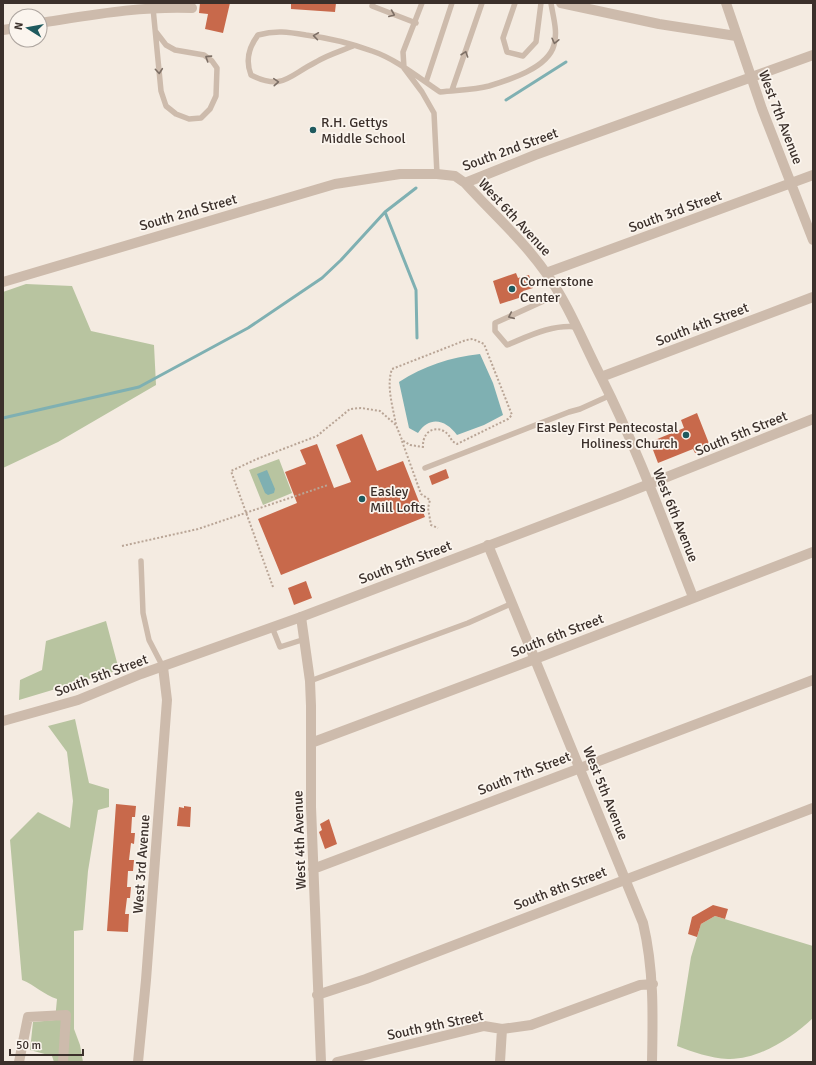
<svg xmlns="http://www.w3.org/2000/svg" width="816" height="1065" font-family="Signika,sans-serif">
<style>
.green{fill:#b8c4a0}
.water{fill:#7fb0b2}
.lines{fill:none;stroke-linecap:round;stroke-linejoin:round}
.stream{stroke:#7fb0b2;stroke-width:3}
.building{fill:#c8694b}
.path{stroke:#b9a596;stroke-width:2;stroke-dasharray:2 2;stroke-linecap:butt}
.service{stroke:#cdbbac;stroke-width:5.5}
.minor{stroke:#cdbbac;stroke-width:10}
.tertiary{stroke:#cdbbac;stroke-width:10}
.oneway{stroke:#7d6f65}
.poi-dot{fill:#1f5a5e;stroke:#fbf5ee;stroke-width:1.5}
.labels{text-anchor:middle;stroke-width:3.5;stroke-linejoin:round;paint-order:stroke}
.street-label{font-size:14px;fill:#3b302b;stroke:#fbf5ee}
.poi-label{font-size:14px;fill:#3b302b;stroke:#fbf5ee;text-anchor:start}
</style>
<rect width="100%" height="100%" fill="#f4ebe1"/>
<path class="green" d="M 26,284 L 72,286 L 91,331 L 154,345 L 156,385 L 58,442 L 3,468 L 3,292 Z
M 279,459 L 292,493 L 263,505 L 249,470 Z
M 106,621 L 119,670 L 19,700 L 20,680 L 42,670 L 46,641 Z
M 75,719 L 89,783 L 109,789 L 109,807 L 98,810 L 88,871 L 83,930 L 74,931 L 74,1029 L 80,1045 L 83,1062 L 54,1062 L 52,1056 L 30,1050 L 33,1022 L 55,1020 L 57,999 C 44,995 35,985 22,980 L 10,840 L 38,812 L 70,828 L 73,801 L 67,752 L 48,726 Z
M 715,916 L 813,946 L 813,1018 C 792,1038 758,1060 728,1059 C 710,1058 693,1052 677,1046 L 691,957 L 701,924 Z"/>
<path class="water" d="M 480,354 L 493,383 L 503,415 L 484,425 L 457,435 C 446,420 430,415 418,433 L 409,428 L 399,382 C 424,366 450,357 480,354 Z
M 267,470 L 275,489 L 274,493 L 268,495 L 265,493 L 257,474 Z"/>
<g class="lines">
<path class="stream" d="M 506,100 L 566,62
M 385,212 L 416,290 L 417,338
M 3,418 L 139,387 L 248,328 L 322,278 L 341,260 L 385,212 L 416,188"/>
</g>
<path class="building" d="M 200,3 L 230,3 L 223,33 L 205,29 L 208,14 L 199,13 Z
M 291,3 L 336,3 L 335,12 L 291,9 Z
M 516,273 L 518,278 L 529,275 L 533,288 L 523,291 L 525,296 L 500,304 L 493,281 Z
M 697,413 L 710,446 L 695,453 L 693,449 L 658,463 L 650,442 L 684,428 L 681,420 Z
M 362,434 L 377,471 L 403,461 L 425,517 L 281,575 L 258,519 L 297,503 L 285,472 L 306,464 L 300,450 L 317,444 L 334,488 L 351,482 L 336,445 Z
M 446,469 L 449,478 L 432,485 L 429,476 Z
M 306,581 L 312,598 L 294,605 L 288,588 Z
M 116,804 L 136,806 L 135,817 L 132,817 L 131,833 L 135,833 L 134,844 L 131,843 L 129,860 L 134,860 L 133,871 L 128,871 L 127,887 L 131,887 L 130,898 L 127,898 L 125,914 L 129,914 L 128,932 L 107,931 Z
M 184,806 L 191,807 L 190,827 L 177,826 L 179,807 L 184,808 Z
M 329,819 L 337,844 L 325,849 L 319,832 L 322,830 L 320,824 Z
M 713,905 L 728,909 L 725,919 L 715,916 L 701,924 L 697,937 L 688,934 L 692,917 Z"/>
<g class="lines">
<path class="path" d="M 402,441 L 421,494 L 430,500 L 428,508 L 431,525 L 438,528
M 122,546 L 198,529 L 328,485
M 273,587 L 231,471 L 257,459 L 317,436 L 350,409 L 361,408 L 380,411 L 396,425 L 402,440 L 410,445 L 423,447 C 422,426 445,423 452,441 L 457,444 L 508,419 L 512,415 L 484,344 L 473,339 L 466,340 L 392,369 C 386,386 393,407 396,425"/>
<path class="service" d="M 373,3 L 372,6 L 416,23
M 422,3 L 403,52 L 404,68 L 422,92 L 434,113 L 437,174
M 515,3 L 503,38 L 507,52 L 523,56 L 536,42 L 541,3
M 153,8 L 161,91 L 166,106 L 176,114 L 189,119 L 201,118 L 210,109 L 216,96 L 217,68 L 212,61 L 204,55 L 175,50 L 166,45 L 156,32
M 353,46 C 341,51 327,55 316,62 C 288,76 283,91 251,75 C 245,60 249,47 258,35 C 276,30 288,32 306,35 C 329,38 350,43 372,51 C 396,59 419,78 440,92 C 456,90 474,90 489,86 C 509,80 548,68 554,45 C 558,31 553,17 551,3
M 426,82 L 452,3
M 452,90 L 482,3
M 559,294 L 495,323 L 495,331 L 507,345 C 529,336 552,324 577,327
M 425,468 L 569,412 L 580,409 L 611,395
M 141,561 L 143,613 L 149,640 L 163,667
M 272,627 L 280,647 L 305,639
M 310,681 L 468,623 L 513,603"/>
<path class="minor" d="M 561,3 L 659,24 L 736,36
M 726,3 L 762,109 L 813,240
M 40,23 C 92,15 139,6 192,8
M 3,30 L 16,28
M 465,183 C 492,213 523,240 546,273 C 569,305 583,342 601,377 C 637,448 664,523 693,597
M 546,273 L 813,175
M 3,282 L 335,184 L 400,174 L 437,174 L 455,176 L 465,183 L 535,155 L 813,55
M 601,377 L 813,297
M 488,545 L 643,923 C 654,969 653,1015 652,1062
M 301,617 L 310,681 L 311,706 L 311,807 L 321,1062
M 311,743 L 535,659 L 813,552
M 313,869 L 813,680
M 317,995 L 366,979 L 813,808
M 19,1062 L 28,1017 L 66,1015 L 63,1062
M 138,1062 L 146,980 L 167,700 L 163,667
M 337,1062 L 484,1026 L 502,1029 L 531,1025 L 640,985 L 653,984
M 500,1062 L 502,1029"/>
<path class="tertiary" d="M 3,721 L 78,700 L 141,674 L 301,617 L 619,496 L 813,419"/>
</g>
<defs><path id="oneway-chevron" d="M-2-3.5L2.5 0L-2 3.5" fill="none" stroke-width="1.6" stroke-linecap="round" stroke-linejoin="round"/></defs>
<g class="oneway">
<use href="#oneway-chevron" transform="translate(392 14) rotate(22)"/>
<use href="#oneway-chevron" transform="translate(316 36) rotate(-172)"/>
<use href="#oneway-chevron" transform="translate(555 41) rotate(103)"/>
<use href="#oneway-chevron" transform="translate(465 54) rotate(-71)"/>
<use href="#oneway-chevron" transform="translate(208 58) rotate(-147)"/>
<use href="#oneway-chevron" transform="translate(159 71) rotate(85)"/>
<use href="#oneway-chevron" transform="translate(276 82) rotate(-4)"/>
<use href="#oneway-chevron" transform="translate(511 316) rotate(156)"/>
</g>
<g class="poi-dot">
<circle cx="313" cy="130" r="4"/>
<circle cx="512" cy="289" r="4"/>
<circle cx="686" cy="435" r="4"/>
<circle cx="362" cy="499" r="4"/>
</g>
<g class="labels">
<g class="street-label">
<text transform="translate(781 117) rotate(69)" y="5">West 7th Avenue</text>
<text transform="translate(510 149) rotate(-20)" y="5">South 2nd Street</text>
<text transform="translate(675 211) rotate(-20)" y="5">South 3rd Street</text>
<text transform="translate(188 212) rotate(-16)" y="5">South 2nd Street</text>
<text transform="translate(515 217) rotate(47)" y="5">West 6th Avenue</text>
<text transform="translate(702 324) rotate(-21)" y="5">South 4th Street</text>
<text transform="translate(741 433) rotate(-22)" y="5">South 5th Street</text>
<text transform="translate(676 515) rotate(68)" y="5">West 6th Avenue</text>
<text transform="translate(405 562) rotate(-21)" y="5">South 5th Street</text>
<text transform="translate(557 635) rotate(-21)" y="5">South 6th Street</text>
<text transform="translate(101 675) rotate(-20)" y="5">South 5th Street</text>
<text transform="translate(524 773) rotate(-21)" y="5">South 7th Street</text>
<text transform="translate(606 793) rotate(68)" y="5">West 5th Avenue</text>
<text transform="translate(299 840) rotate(-92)" y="5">West 4th Avenue</text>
<text transform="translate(141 864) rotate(-86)" y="5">West 3rd Avenue</text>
<text transform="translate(560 888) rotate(-21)" y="5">South 8th Street</text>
<text transform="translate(435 1025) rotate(-12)" y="5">South 9th Street</text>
</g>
<g class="poi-label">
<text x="321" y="127">R.H. Gettys<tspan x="321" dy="16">Middle School</tspan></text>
<text x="520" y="286">Cornerstone<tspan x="520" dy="16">Center</tspan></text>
<text x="678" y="432" text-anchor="end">Easley First Pentecostal<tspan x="678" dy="16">Holiness Church</tspan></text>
<text x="370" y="496">Easley<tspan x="370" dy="16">Mill Lofts</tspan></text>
</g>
</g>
<rect width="816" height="1065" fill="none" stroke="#3b302b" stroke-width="8"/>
<g transform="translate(28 28) rotate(281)"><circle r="19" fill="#fbf5ee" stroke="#aea6a0"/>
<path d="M0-3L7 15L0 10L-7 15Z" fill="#1f5a5e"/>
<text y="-6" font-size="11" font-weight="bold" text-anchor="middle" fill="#3b302b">N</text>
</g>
<path d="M10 1049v6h73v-6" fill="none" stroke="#3b302b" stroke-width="2"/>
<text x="16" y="1049" font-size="12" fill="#3b302b" stroke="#fbf5ee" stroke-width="3" paint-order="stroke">50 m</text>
</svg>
